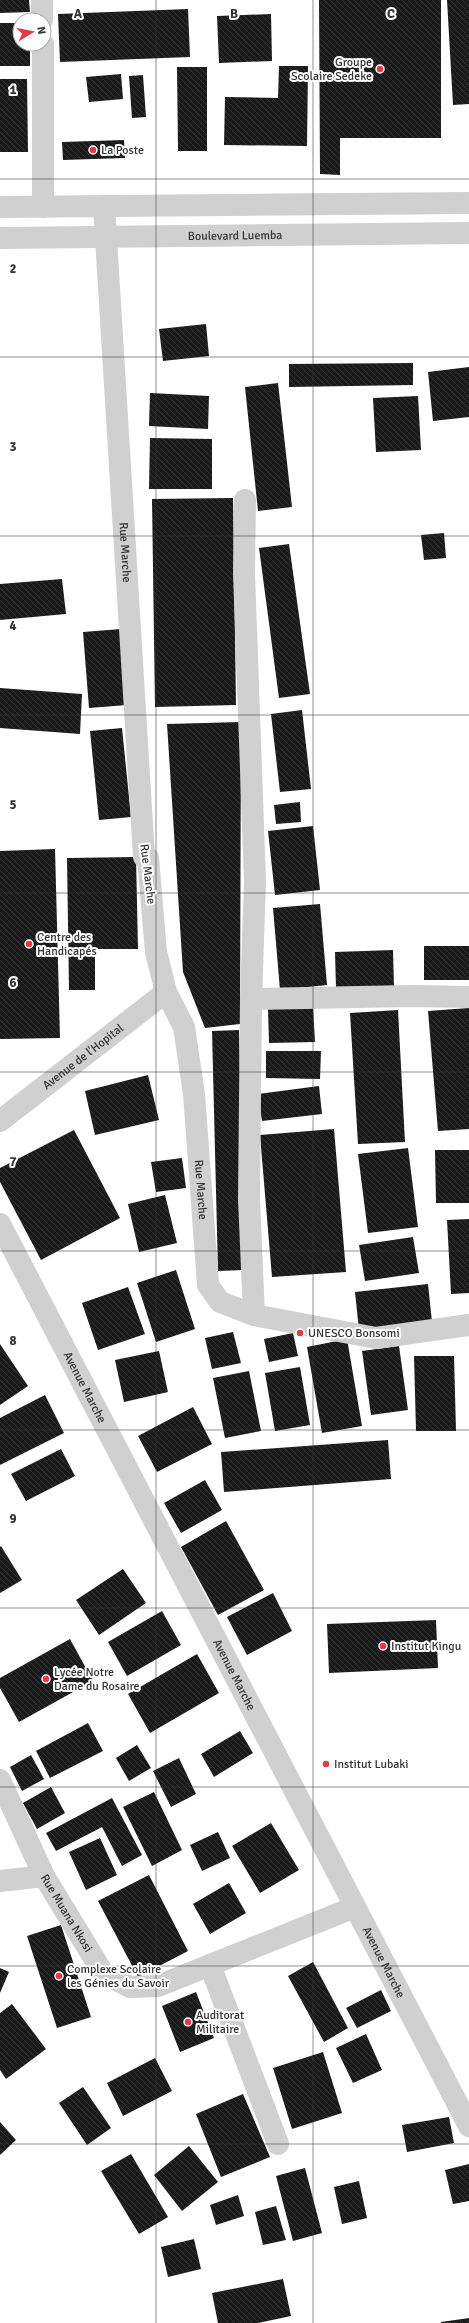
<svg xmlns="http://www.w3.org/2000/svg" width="469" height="2323" font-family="Signika,sans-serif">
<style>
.building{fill:url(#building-back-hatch)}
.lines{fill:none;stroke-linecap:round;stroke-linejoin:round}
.minor{stroke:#d0d0d0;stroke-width:22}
.grid{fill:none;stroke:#333;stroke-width:1;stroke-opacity:0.55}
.poi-dot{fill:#e63946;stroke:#fff;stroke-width:1.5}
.labels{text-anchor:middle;stroke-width:4;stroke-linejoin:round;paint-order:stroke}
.poi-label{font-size:12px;fill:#333;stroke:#fff;text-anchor:start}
.street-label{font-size:12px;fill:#333;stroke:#fff}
.grid-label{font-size:13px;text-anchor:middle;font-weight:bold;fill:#333;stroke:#fff;stroke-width:4;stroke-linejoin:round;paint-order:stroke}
</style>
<defs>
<pattern id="building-back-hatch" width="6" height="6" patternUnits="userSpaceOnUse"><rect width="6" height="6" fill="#1a1a1a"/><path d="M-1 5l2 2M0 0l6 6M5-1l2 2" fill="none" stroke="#333"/></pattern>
</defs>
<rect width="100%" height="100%" fill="#fff"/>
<path class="building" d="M 0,0 L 29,0 L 30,12 L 0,13 Z
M 319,0 L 441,0 L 441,138 L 340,138 L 340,175 L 320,174 Z
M 447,0 L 469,0 L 469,104 L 453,105 Z
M 188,9 L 190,57 L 60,62 L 58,14 Z
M 271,14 L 272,61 L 219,63 L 217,16 Z
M 0,23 L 20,23 L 20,44 L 30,44 L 30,66 L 0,66 Z
M 279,66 L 308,66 L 307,146 L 224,145 L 225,97 L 278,98 Z
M 177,67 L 207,67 L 207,151 L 178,151 Z
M 121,74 L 123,99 L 89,102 L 86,77 Z
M 143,75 L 146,117 L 132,118 L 129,76 Z
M 0,79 L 27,79 L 28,152 L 0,152 Z
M 124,140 L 125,158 L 63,160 L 62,142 Z
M 206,324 L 209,356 L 163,361 L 159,329 Z
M 413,363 L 413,385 L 289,387 L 289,364 Z
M 469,367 L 469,417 L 433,421 L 428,372 Z
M 278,383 L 292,507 L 258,511 L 245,387 Z
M 150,393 L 209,396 L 208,429 L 149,426 Z
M 418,396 L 421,450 L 376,452 L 373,398 Z
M 150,438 L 212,439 L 212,489 L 149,489 Z
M 233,498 L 236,705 L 155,707 L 152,499 Z
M 444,533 L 446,558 L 424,560 L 421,535 Z
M 289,544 L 310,694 L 279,698 L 259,548 Z
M 62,579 L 66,614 L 0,620 L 0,584 Z
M 121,629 L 127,705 L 89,708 L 83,632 Z
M 0,688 L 82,694 L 80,734 L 0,728 Z
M 302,710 L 311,789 L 280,792 L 271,714 Z
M 241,722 L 240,1024 L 205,1028 L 183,972 L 167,724 Z
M 122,728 L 131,817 L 99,820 L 90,731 Z
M 300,802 L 301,822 L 276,824 L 274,805 Z
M 313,826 L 320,890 L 275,895 L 268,831 Z
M 55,849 L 60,1038 L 0,1039 L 0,851 Z
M 136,857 L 138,949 L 95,949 L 95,990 L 69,990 L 67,858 Z
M 320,904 L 327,985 L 280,990 L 273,908 Z
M 424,946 L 469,946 L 469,980 L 424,980 Z
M 393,950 L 394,987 L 336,988 L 335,952 Z
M 313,1007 L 315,1042 L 269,1043 L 268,1009 Z
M 469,1008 L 469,1129 L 438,1131 L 428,1011 Z
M 398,1010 L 405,1142 L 358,1144 L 350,1013 Z
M 239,1030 L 244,1270 L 218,1271 L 212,1031 Z
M 266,1051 L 321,1051 L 320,1079 L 266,1078 Z
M 148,1075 L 159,1120 L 95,1135 L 85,1091 Z
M 319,1086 L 322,1114 L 262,1121 L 258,1094 Z
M 334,1129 L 346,1272 L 272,1277 L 260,1135 Z
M 74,1130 L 120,1218 L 41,1260 L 0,1182 L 0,1168 Z
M 408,1148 L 418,1227 L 368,1233 L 358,1154 Z
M 435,1150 L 469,1150 L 469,1203 L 436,1203 Z
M 182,1158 L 186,1188 L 156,1192 L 151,1162 Z
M 165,1195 L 177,1243 L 139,1252 L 128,1204 Z
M 469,1219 L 469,1293 L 451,1294 L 447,1220 Z
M 413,1237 L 419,1273 L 365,1281 L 359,1245 Z
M 176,1270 L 195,1329 L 156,1342 L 137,1283 Z
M 428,1284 L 432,1322 L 359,1330 L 355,1292 Z
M 128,1287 L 145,1334 L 98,1350 L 82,1303 Z
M 233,1332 L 241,1363 L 212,1369 L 205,1338 Z
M 293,1333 L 298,1356 L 269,1362 L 264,1339 Z
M 347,1339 L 362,1426 L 322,1433 L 307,1347 Z
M 0,1344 L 28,1386 L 0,1405 Z
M 399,1346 L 408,1410 L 371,1415 L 362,1351 Z
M 159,1351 L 168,1392 L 124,1402 L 115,1360 Z
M 414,1356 L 454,1356 L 456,1431 L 416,1431 Z
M 300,1367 L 310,1425 L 275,1431 L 265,1373 Z
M 249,1371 L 261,1431 L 225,1438 L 213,1378 Z
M 45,1395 L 64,1433 L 0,1465 L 0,1418 Z
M 193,1407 L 212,1444 L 157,1472 L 138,1436 Z
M 388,1440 L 391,1479 L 224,1492 L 221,1452 Z
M 61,1449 L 75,1476 L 26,1501 L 11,1474 Z
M 205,1480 L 222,1510 L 181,1533 L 164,1503 Z
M 226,1521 L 264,1590 L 218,1615 L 181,1547 Z
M 1,1546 L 22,1580 L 0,1593 L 0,1547 Z
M 123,1569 L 146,1603 L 99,1635 L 76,1600 Z
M 273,1593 L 292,1631 L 247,1655 L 227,1617 Z
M 162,1611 L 181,1645 L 127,1676 L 108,1642 Z
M 436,1620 L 438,1668 L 329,1673 L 327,1624 Z
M 70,1639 L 93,1681 L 19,1722 L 0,1688 L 0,1678 Z
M 197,1654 L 219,1693 L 150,1733 L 128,1694 Z
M 88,1723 L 103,1751 L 50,1778 L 36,1751 Z
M 240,1731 L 253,1753 L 214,1777 L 201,1754 Z
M 137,1745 L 151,1768 L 129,1781 L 116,1758 Z
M 31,1755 L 44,1779 L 22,1791 L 10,1767 Z
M 179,1758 L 196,1794 L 171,1807 L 153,1771 Z
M 51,1787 L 65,1813 L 37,1829 L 23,1803 Z
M 154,1792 L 182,1850 L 152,1866 L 123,1807 Z
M 112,1798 L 142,1855 L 122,1866 L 102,1827 L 56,1851 L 46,1833 Z
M 271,1823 L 299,1870 L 260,1893 L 232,1846 Z
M 218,1832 L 230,1858 L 202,1871 L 190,1845 Z
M 100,1838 L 117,1875 L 86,1890 L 69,1852 Z
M 149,1875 L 188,1951 L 138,1977 L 98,1901 Z
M 229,1883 L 246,1913 L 210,1934 L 193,1904 Z
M 61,1925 L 91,2017 L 57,2028 L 27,1936 Z
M 313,1962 L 348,2028 L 324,2042 L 288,1976 Z
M 0,1968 L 9,1972 L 0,1993 Z
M 381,1990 L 391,2011 L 357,2028 L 346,2008 Z
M 196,1992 L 214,2038 L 180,2052 L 162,2006 Z
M 12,2004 L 46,2049 L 6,2079 L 0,2070 L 0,2013 Z
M 366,2034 L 382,2070 L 353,2083 L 336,2048 Z
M 323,2052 L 342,2113 L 292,2129 L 273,2068 Z
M 155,2058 L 172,2091 L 123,2116 L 107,2083 Z
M 83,2087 L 111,2128 L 87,2145 L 59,2103 Z
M 243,2094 L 270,2157 L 221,2177 L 196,2114 Z
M 449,2117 L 454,2143 L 407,2152 L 402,2125 Z
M 0,2122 L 16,2140 L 0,2155 Z
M 189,2146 L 218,2182 L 182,2211 L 154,2175 Z
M 131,2154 L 168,2217 L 139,2234 L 101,2171 Z
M 469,2164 L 469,2201 L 453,2204 L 445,2170 Z
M 305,2168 L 322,2233 L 293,2241 L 276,2176 Z
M 359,2181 L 367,2218 L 342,2224 L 334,2187 Z
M 238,2195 L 244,2216 L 216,2225 L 210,2205 Z
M 276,2206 L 286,2240 L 263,2245 L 255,2212 Z
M 194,2239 L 201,2269 L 168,2277 L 161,2247 Z
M 283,2279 L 291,2316 L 258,2323 L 218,2323 L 212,2293 Z
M 469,2318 L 469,2323 L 441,2323 L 441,2322 Z"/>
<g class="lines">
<g class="minor">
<path d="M 42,0 L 42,20"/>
<path d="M 43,44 L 43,207"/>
<path id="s1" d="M 104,206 L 144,857 L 148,858 L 156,952 L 166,992 L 184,1027 L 194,1094 L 208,1285 L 220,1302 L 254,1315 L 376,1338 L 469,1325"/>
<path d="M 0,207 L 469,203"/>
<path id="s2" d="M 0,238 L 469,233"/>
<path d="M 245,500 L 244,573 L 255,882 L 251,999 L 249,1199 L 254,1315"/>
<path d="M 251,999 L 411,996 L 469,997"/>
<path id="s3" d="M 0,1121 L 166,992"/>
<path id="s4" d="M 0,1224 L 469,2126"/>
<path id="s5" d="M 0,1780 L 44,1876 L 103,1973 L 130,1987 L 158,1986 L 355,1907"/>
<path d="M 0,1881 L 44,1876"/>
<path d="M 210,1965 L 278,2144"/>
</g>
</g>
<path class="grid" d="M 156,0 L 156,2323M 313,0 L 313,2323M 0,179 L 469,179M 0,357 L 469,357M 0,536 L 469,536M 0,715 L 469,715M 0,893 L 469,893M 0,1072 L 469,1072M 0,1251 L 469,1251M 0,1430 L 469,1430M 0,1608 L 469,1608M 0,1787 L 469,1787M 0,1966 L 469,1966M 0,2144 L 469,2144"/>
<g class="poi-dot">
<circle cx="380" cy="69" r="4"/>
<circle cx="93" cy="150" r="4"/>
<circle cx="29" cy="944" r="4"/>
<circle cx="300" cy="1333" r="4"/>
<circle cx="383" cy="1646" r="4"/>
<circle cx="46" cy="1679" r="4"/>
<circle cx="326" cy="1764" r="4"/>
<circle cx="59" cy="1976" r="4"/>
<circle cx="188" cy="2022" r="4"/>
</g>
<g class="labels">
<g class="poi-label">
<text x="372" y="66" text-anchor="end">Groupe<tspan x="372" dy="14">Scolaire Sedeke</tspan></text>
<text x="101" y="154">La Poste</text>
<text x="37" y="941">Centre des<tspan x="37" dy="14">Handicapés</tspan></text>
<text x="308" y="1337">UNESCO Bonsomi</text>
<text x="391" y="1650">Institut Kingu</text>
<text x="54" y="1676">Lycée Notre<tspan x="54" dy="14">Dame du Rosaire</tspan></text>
<text x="334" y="1768">Institut Lubaki</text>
<text x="67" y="1973">Complexe Scolaire<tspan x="67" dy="14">les Génies du Savoir</tspan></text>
<text x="196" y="2019">Auditorat<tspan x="196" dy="14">Militaire</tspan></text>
</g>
<g class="street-label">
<text dy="4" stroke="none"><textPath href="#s2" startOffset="235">Boulevard Luemba</textPath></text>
<text dy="4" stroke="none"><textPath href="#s1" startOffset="347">Rue Marche</textPath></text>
<text transform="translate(148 874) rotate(83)" y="4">Rue Marche</text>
<text dy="4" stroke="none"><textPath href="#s3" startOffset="105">Avenue de l'Hopital</textPath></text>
<text dy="4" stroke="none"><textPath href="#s1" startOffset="995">Rue Marche</textPath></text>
<text dy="4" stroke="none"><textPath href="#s4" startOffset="184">Avenue Marche</textPath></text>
<text dy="4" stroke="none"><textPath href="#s4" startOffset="508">Avenue Marche</textPath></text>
<text dy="4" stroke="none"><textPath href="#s5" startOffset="149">Rue Muana Nkosi</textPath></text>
<text dy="4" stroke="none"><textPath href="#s4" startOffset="832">Avenue Marche</textPath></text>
</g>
</g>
<g class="grid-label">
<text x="78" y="18">A</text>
<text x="234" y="18">B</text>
<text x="391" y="18">C</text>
<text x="13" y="94">1</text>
<text x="13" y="273">2</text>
<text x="13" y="451">3</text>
<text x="13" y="630">4</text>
<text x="13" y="809">5</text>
<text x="13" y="987">6</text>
<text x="13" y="1166">7</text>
<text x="13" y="1345">8</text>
<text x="13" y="1523">9</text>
</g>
<g transform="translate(32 32) rotate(80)"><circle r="19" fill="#ffffff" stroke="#adadad"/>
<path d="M0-3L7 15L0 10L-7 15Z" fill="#e63946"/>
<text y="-6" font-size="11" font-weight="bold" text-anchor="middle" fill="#333333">N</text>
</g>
</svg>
